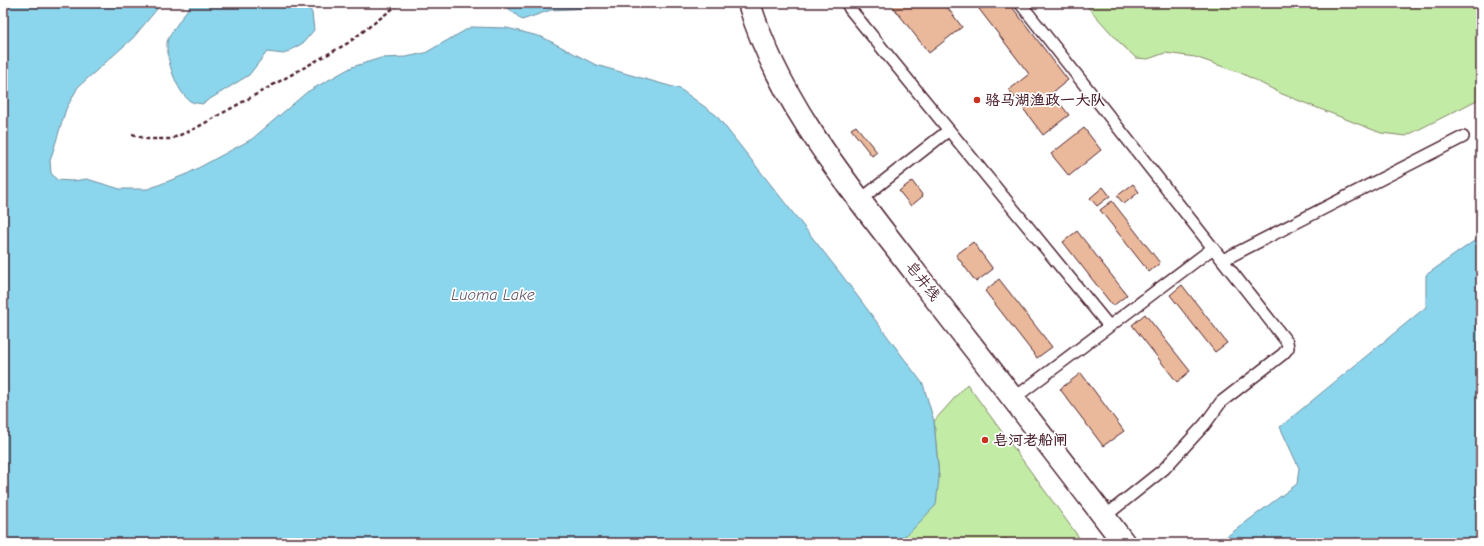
<svg xmlns="http://www.w3.org/2000/svg" width="1484" height="546" font-family="'Comic Neue','LXGW WenKai TC',sans-serif">
<style>
.green{fill:#c2eba6;stroke:#868568}
.water{fill:#8bd6ec;stroke:#718d9f}
.building{fill:#eab99b;stroke:#4a1f2b}
.lines{fill:none;stroke-linecap:round;stroke-linejoin:round}
.service-casing{stroke:#4a1f2b;stroke-width:14}
.tertiary-casing{stroke:#4a1f2b;stroke-width:25}
.path{stroke:#4a1f2b;stroke-width:2.5;stroke-dasharray:4 3;stroke-linecap:butt}
.service{stroke:#fff;stroke-width:11}
.tertiary{stroke:#fff;stroke-width:22}
.poi-dot{fill:#c8321e;stroke:#fff;stroke-width:1.5}
.labels{text-anchor:middle;stroke-width:3.5;stroke-linejoin:round;paint-order:stroke}
.poi-label{font-size:15px;font-weight:bold;fill:#4a1f2b;stroke:#fff;text-anchor:start}
.street-label{font-size:15px;fill:#4a1f2b;stroke:#fff}
.water-label{font-size:16px;font-style:italic;fill:#5e5665;stroke:#fff}
</style>
<rect width="100%" height="100%" fill="#fff"/>
<filter id="ink" filterUnits="userSpaceOnUse"><feTurbulence type="fractalNoise" baseFrequency=".025" numOctaves="2"/><feDisplacementMap in="SourceGraphic" scale="8" xChannelSelector="R" yChannelSelector="G"/><feConvolveMatrix kernelMatrix="1 2 1 2 8 2 1 2 1" color-interpolation-filters="sRGB"/></filter>
<g filter="url(#ink)">
<path class="green" d="M 1084,3 L 1481,3 L 1481,98 L 1406,136 L 1381,133 L 1282,94 L 1241,73 L 1195,57 L 1165,53 L 1148,59 L 1136,58 L 1120,43 Z
M 967,384 L 1083,543 L 895,543 L 911,531 L 939,478 L 934,421 Z"/>
<path class="water" d="M 3,3 L 162,3 L 133,38 L 78,87 L 66,109 L 50,161 L 51,173 L 57,180 L 72,181 L 87,179 L 120,189 L 148,189 L 187,174 L 252,139 L 307,92 L 352,67 L 381,58 L 406,57 L 425,53 L 471,27 L 507,28 L 542,37 L 596,65 L 680,89 L 716,115 L 841,274 L 923,384 L 934,421 L 939,478 L 936,505 L 911,531 L 895,543 L 3,543 Z
M 192,3 L 307,3 L 312,13 L 314,30 L 303,43 L 284,54 L 267,52 L 249,75 L 202,104 C 198,103 193,103 190,101 C 176,91 166,59 167,42 C 168,36 187,10 192,3 Z
M 505,3 L 599,3 L 595,6 L 589,8 L 551,10 L 522,20 L 507,7 Z
M 1481,236 L 1481,543 L 1218,543 L 1297,484 L 1299,468 L 1280,427 L 1426,307 L 1426,275 Z"/>
<path class="building" d="M 890,3 L 944,3 L 962,27 L 929,53 Z
M 986,3 L 1009,3 L 1068,80 L 1052,93 L 1069,115 L 1043,135 L 1009,90 L 1029,74 L 979,9 Z
M 856,126 L 877,152 L 872,156 L 851,129 Z
M 1084,128 L 1101,150 L 1069,176 L 1051,154 Z
M 912,181 L 923,196 L 911,206 L 899,191 Z
M 1133,184 L 1139,192 L 1124,204 L 1117,196 Z
M 1103,187 L 1110,196 L 1097,206 L 1090,198 Z
M 1112,201 L 1160,263 L 1149,272 L 1100,210 Z
M 1077,231 L 1127,295 L 1113,306 L 1063,242 Z
M 973,242 L 993,269 L 976,282 L 956,255 Z
M 999,279 L 1052,347 L 1037,358 L 985,291 Z
M 1182,285 L 1227,343 L 1215,352 L 1170,295 Z
M 1145,314 L 1190,371 L 1177,382 L 1132,325 Z
M 1081,373 L 1124,431 L 1103,446 L 1060,389 Z"/>
<g class="lines">
<defs>
<path id="service" d="M 847,3 L 850,9 L 1109,326
M 1020,3 L 1287,342 L 1288,348 L 1283,354 L 1221,402 L 1205,424 L 1164,469 L 1104,517
M 860,200 L 949,130
M 1223,260 L 1463,137
M 1013,399 L 1213,248"/>
<path id="tertiary" d="M 749,3 C 780,106 853,191 917,275 C 986,364 1056,453 1124,543"/>
</defs>
<use href="#service" class="service-casing"/>
<use href="#tertiary" class="tertiary-casing"/>
<path class="path" d="M 132,134 L 147,139 L 171,139 L 196,128 L 348,43 L 400,3
M 996,543 L 1008,539"/>
<use href="#service" class="service"/>
<use href="#tertiary" class="tertiary"/>
</g>
</g>
<g class="poi-dot">
<circle cx="977" cy="100" r="4"/>
<circle cx="985" cy="440" r="4"/>
</g>
<g class="labels">
<g class="poi-label">
<text x="985" y="105">骆马湖渔政一大队</text>
<text x="993" y="445">皂河老船闸</text>
</g>
<g class="street-label">
<text transform="translate(923 281) rotate(52)" y="5">皂井线</text>
</g>
<g class="water-label">
<text x="493" y="300">Luoma Lake</text>
</g>
</g>
<rect width="1484" height="546" fill="none" stroke="#fff" stroke-width="16"/>
<rect x="8" y="8" width="1468" height="530" fill="none" stroke="#4a1f2b" stroke-width="1.5" filter="url(#ink)"/>
</svg>
